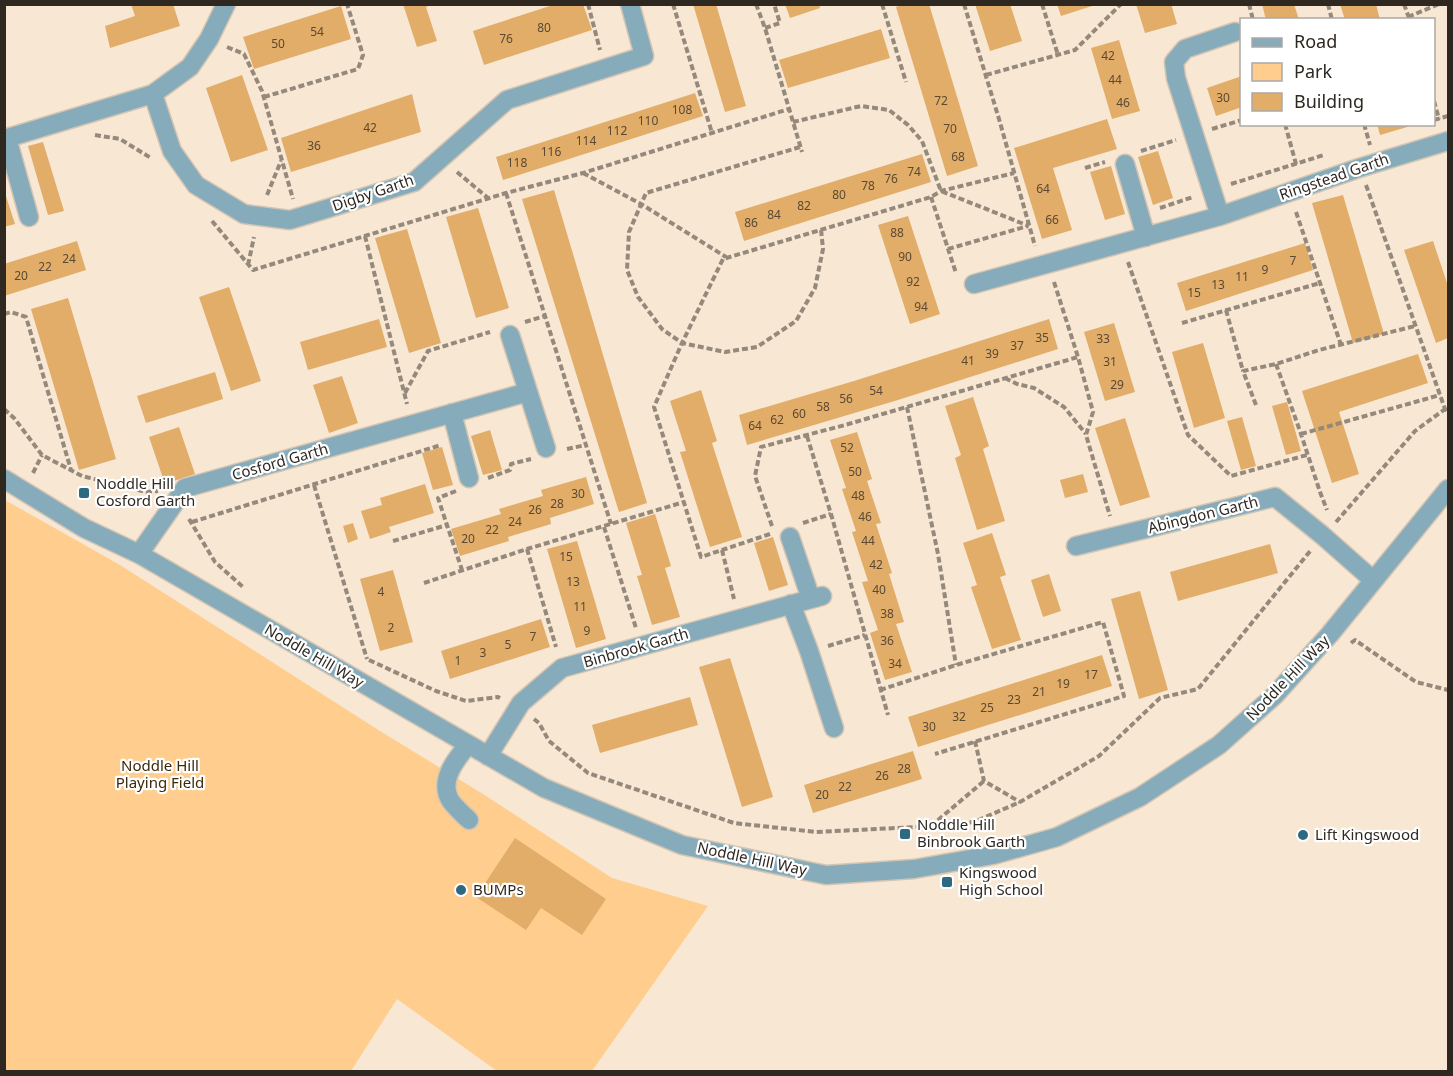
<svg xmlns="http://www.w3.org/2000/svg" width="1453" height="1076" font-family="'Noto Sans',sans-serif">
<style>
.green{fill:#ffce8e}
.building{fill:#e1ad68}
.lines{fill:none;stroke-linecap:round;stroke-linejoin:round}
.minor-casing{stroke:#d4c5b3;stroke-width:21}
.path{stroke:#94897b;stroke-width:4;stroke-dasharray:6 3;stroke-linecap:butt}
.minor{stroke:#86acbc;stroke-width:18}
.poi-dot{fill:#2d6980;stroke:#fff;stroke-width:2}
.labels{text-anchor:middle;stroke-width:4.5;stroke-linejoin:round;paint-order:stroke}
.number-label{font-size:12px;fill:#5b4933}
.street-label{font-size:15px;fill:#2e2821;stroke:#fff}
.poi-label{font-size:15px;fill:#2e2821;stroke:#fff;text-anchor:start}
.park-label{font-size:15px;fill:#3d2809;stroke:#fff}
</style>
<rect width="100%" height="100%" fill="#f8e7d3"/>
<path class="green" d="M 5,500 L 120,565 L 380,731 L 483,794 L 612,878 L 708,906 L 592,1071 L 497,1071 L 397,999 L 351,1071 L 5,1071 Z"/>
<path class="building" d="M 131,4 L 173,4 L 180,26 L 110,48 L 105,26 L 135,16 Z
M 403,4 L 433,4 L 426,7 L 437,41 L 417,47 Z
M 556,4 L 583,4 L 592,30 L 484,65 L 473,31 Z
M 693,4 L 716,4 L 746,106 L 725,112 Z
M 785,4 L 819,4 L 820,8 L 790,18 Z
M 905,4 L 929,4 L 978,166 L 947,176 L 896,7 Z
M 975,4 L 1010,4 L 1022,41 L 990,51 Z
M 1057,4 L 1095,4 L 1095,5 L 1061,16 Z
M 1136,4 L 1171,4 L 1177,24 L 1145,33 Z
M 1262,4 L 1294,4 L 1299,20 L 1266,20 Z
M 1340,4 L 1376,4 L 1380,20 L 1345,20 Z
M 341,6 L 351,39 L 254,69 L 243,37 Z
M 881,29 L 890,58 L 788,88 L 779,60 Z
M 1119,40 L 1140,111 L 1112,119 L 1091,48 Z
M 242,75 L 268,150 L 231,162 L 206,88 Z
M 1242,76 L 1242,107 L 1216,116 L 1207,88 Z
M 695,93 L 703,116 L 503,180 L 496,157 Z
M 412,94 L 421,132 L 291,172 L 281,138 Z
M 1107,119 L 1117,149 L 1053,168 L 1072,230 L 1042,239 L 1014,148 Z
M 1377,124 L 1414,124 L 1414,125 L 1380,135 Z
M 43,142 L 64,211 L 48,215 L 28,146 Z
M 1158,151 L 1173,198 L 1153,205 L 1138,157 Z
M 922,154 L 931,182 L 744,241 L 735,212 Z
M 1111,166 L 1125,214 L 1105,220 L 1090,172 Z
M 4,190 L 15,224 L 4,227 Z
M 554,190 L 647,503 L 619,512 L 522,199 Z
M 1343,195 L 1384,334 L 1353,343 L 1312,203 Z
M 478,208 L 509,308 L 476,318 L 446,217 Z
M 908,216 L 940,314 L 910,324 L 878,225 Z
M 407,229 L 441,343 L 409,353 L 375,238 Z
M 77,241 L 86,270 L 4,296 L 4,264 Z
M 1433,241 L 1448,286 L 1448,338 L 1436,343 L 1404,250 Z
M 1305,243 L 1313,270 L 1186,311 L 1177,283 Z
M 229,287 L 261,381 L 231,391 L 199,297 Z
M 68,298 L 116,459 L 79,470 L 31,309 Z
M 379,319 L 387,347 L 308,370 L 300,342 Z
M 1049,319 L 1058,349 L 898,400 L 747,445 L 739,415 L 854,381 Z
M 1114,323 L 1135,392 L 1105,401 L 1084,332 Z
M 1203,343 L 1225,418 L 1194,428 L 1172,352 Z
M 1418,354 L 1428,383 L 1339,412 L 1359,474 L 1332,483 L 1302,391 Z
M 215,372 L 223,399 L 146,423 L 137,396 Z
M 342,376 L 358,423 L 329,433 L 313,385 Z
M 701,390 L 717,441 L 712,443 L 742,537 L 710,547 L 680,452 L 686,451 L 670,401 Z
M 973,397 L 989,446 L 983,449 L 1005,521 L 977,530 L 955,458 L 961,455 L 945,406 Z
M 1287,402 L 1301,451 L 1286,455 L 1272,406 Z
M 1242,417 L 1256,466 L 1241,470 L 1227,421 Z
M 1125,418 L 1150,497 L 1120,506 L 1095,428 Z
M 179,427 L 195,474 L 165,484 L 149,437 Z
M 490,430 L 502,470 L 483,475 L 471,436 Z
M 857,432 L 872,479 L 867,481 L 881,523 L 876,524 L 892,573 L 889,574 L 904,622 L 896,624 L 912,672 L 885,680 L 870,633 L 878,630 L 862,582 L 868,581 L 852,532 L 856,531 L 842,489 L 846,488 L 830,440 Z
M 442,447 L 453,485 L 433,490 L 422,453 Z
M 1083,474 L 1088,492 L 1065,498 L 1060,480 Z
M 586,477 L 594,504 L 550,518 L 551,524 L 508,537 L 509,541 L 460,556 L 451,529 L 501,514 L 499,509 L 543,496 L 541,490 Z
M 425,484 L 434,513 L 389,527 L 391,532 L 370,539 L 361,511 L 382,505 L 380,498 Z
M 655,514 L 671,566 L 665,568 L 680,617 L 652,625 L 637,576 L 642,575 L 626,523 Z
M 353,523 L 358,539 L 348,543 L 343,526 Z
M 992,533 L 1006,575 L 1000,577 L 1021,640 L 992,649 L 971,587 L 977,585 L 963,543 Z
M 773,537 L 788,585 L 769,591 L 754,543 Z
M 577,541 L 606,639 L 576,648 L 547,549 Z
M 1270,544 L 1278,573 L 1178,601 L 1170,572 Z
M 393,570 L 413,642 L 380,651 L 360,579 Z
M 1049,574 L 1061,611 L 1043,617 L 1031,580 Z
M 1140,591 L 1168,690 L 1139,699 L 1111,599 Z
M 541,619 L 550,647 L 450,679 L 441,651 Z
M 1102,655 L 1112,686 L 918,747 L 908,717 Z
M 730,658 L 773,797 L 742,807 L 699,667 Z
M 690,697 L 698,725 L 600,753 L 592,725 Z
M 913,751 L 922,779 L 813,813 L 804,785 Z
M 515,838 L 606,899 L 582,935 L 541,908 L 526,930 L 476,897 Z"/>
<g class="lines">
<defs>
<path id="minor" d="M 153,94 L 172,151 L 196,185 L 244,214 L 290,220 L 414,182 L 507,100 L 644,56 L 630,4
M 7,138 L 29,217
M 4,139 L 153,94 L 190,67 L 209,39 L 226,4
M 1125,164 L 1146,237
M 1220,216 L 1176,78 L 1174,62 L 1185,49 L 1235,32
M 974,284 L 1220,216 L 1359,168 L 1448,141
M 510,335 L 546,448
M 452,413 L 469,478
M 4,479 L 84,528 L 139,554 L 544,788 L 682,845 L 826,875 L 914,869 L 993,855 L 1057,837 L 1140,797 L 1219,745 L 1275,695 L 1330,634 L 1448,489
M 790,537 L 811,599
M 1076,546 L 1275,497 L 1322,535 L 1373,580
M 139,554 L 185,488 L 528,392
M 791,604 L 809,651 L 834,728
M 468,745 C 456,759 440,779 449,798 C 452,805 464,815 469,820
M 488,756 L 521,703 L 562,668 L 822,596"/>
</defs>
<use href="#minor" class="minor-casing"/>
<path class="path" d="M 588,4 L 600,50
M 673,4 L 712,133
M 756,4 L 765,28 L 802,152
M 882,4 L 906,82
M 964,4 L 999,119 L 1035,246
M 1042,4 L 1058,55
M 1249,4 L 1253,20
M 1328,4 L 1332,20
M 1404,4 L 1409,18
M 1408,17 L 1439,4
M 765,28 L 780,23 L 774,4
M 227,47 L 244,54 L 262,91 L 293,199
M 986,75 L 1075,50 L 1121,4
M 264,97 L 358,69 L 363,55 L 347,4
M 1434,101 L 1439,119
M 1434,120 L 1448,116
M 793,122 L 861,106 L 889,110 L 908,125 L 922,141 L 941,191 L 1029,226
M 1285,124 L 1296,164
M 1364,124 L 1370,145
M 1212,129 L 1242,120
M 95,135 L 120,139 L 151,158
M 800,147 L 646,193 L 629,232 L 627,270 L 638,297 L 662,329 L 682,343 L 725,352 L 757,347 L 796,321 L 815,288 L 823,249 L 821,229
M 1141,151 L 1176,140
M 1085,168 L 1105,162
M 457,172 L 488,198
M 583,173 L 641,204 L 726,257
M 1231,184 L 1324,155
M 1366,185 L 1440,395 L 1445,409 L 1448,412
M 506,193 L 611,524
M 267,195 L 281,161
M 931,197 L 956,273
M 1160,208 L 1193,197
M 1296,212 L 1341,345
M 212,221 L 253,270 L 506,193 L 583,173 L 789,109
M 365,236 L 407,404
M 948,249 L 1028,226
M 1128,262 L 1188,435 L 1231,476 L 1307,455
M 248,265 L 254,237
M 1054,282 L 1078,357 L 1093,412 L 1086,435 L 1110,516
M 1226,310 L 1243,371
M 4,314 L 11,312 L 26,317 L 71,470
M 525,322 L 545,316
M 1182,323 L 1320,283
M 1276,364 L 1300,431 L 1320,492 L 1327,510
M 1005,378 L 1017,384 L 1034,388 L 1064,407 L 1086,434
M 405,393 L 428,351 L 490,332
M 1256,405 L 1243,371 L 1276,364 L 1319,350 L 1415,326
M 907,407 L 938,554 L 956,665
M 4,409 L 14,418 L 42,455 L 82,476 L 146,492 L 158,491
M 1301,434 L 1440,395
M 807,436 L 831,514 L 888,715
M 567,449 L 586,445
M 33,473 L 42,455
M 488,478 L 510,470 L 511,464 L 531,459
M 314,485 L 367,659
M 456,491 L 438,498 L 462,570
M 189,519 L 215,562 L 243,587
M 192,522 L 441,445
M 1336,522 L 1415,431 L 1445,409
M 803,523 L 831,514
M 772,526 L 755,476 L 761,447 L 845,425 L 1078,357
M 604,527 L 636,628
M 770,534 L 701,557 L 654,407 L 682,343 L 723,259 L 931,197 L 941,191 L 1014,173
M 393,541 L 447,525
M 527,549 L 556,647
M 722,550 L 734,599
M 424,583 L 527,549 L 684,502
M 1351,643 L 1355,640 L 1416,682 L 1448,690
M 828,646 L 865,635
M 369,660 L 436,691 L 466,701 L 498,697 L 500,698
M 880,690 L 956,665 L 1103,622 L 1124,696 L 935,754
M 534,719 L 539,723 L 549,741 L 588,773 L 734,823 L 816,832 L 917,827 L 974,822 L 1020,802 L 1099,756 L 1160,698 L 1198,689 L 1311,550
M 975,741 L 984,781 L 1020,802
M 931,826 L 984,781"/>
<use href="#minor" class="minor"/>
</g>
<g class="poi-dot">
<rect x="78" y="487" width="12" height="12" rx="3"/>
<rect x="899" y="828" width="12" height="12" rx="3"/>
<circle cx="1303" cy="835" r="6"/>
<rect x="941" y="876" width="12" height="12" rx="3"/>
<circle cx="461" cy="890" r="6"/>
</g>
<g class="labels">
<g class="number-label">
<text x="544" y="32">80</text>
<text x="317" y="36">54</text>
<text x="506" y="43">76</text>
<text x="278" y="48">50</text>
<text x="1108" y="60">42</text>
<text x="1115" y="84">44</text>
<text x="1223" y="102">30</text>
<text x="941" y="105">72</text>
<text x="1123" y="107">46</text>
<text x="682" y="114">108</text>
<text x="648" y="125">110</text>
<text x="370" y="132">42</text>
<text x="950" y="133">70</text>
<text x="617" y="135">112</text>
<text x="586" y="145">114</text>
<text x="314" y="150">36</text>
<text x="551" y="156">116</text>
<text x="958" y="161">68</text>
<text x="517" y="167">118</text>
<text x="914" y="176">74</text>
<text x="891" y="183">76</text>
<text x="868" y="190">78</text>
<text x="1043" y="193">64</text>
<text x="839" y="199">80</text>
<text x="804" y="210">82</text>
<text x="774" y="219">84</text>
<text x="1052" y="224">66</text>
<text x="751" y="227">86</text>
<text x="897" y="237">88</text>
<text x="905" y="261">90</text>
<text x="69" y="263">24</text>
<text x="1293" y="265">7</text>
<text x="45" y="271">22</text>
<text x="1265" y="274">9</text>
<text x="21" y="280">20</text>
<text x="1242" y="281">11</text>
<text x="913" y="286">92</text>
<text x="1218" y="289">13</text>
<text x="1194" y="297">15</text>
<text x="921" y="311">94</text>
<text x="1042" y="342">35</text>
<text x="1103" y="343">33</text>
<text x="1017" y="350">37</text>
<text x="992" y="358">39</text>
<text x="968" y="365">41</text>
<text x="1110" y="366">31</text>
<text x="1117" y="389">29</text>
<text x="876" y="395">54</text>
<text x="846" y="403">56</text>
<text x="823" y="411">58</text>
<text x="799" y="418">60</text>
<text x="777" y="424">62</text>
<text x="755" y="430">64</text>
<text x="847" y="452">52</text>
<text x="855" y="476">50</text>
<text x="578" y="498">30</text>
<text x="858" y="500">48</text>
<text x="557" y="508">28</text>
<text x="535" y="514">26</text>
<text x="865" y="521">46</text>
<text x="515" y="526">24</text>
<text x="492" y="534">22</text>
<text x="468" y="543">20</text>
<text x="868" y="545">44</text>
<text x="566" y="561">15</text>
<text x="876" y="569">42</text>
<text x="573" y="586">13</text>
<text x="879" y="594">40</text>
<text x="381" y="596">4</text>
<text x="580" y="611">11</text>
<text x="887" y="618">38</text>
<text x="391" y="632">2</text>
<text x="587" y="635">9</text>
<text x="533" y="641">7</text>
<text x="887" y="645">36</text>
<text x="508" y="649">5</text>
<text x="483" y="657">3</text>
<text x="458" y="665">1</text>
<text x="895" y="668">34</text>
<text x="1091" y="679">17</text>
<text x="1063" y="688">19</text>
<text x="1039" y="696">21</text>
<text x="1014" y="704">23</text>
<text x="987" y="712">25</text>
<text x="959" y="721">32</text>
<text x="929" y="731">30</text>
<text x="904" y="773">28</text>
<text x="882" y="780">26</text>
<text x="845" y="791">22</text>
<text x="822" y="799">20</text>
</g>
<g class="street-label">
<text transform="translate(1334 177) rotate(-19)" y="5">Ringstead Garth</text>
<text transform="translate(373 193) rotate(-19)" y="5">Digby Garth</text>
<text transform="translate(280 462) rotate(-16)" y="5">Cosford Garth</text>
<text transform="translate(1203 515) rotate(-14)" y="5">Abingdon Garth</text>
<text transform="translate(636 648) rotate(-16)" y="5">Binbrook Garth</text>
<text transform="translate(314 656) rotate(30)" y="5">Noddle Hill Way</text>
<text transform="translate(1288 678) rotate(-46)" y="5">Noddle Hill Way</text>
<text transform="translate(752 859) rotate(12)" y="5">Noddle Hill Way</text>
</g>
<g class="poi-label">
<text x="96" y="489">Noddle Hill<tspan x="96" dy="17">Cosford Garth</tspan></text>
<text x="917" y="830">Noddle Hill<tspan x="917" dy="17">Binbrook Garth</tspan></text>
<text x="1315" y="840">Lift Kingswood</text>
<text x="959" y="878">Kingswood<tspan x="959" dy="17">High School</tspan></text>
<text x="473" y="895">BUMPs</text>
</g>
<g class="park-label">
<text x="160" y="771">Noddle Hill<tspan x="160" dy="17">Playing Field</tspan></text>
</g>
</g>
<rect width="1453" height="1076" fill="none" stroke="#2e2821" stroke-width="12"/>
<rect x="1240" y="18" width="195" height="108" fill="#ffffff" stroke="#aba9a6" stroke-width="1.5"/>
<rect x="1252" y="38" width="30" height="9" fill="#86acbc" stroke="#aba9a6" stroke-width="1.5"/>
<text x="1294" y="48" font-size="18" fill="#2e2821">Road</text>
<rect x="1252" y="63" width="30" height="18" fill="#ffce8e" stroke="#aba9a6" stroke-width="1.5"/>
<text x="1294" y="78" font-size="18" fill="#2e2821">Park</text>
<rect x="1252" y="93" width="30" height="18" fill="#e1ad68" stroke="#aba9a6" stroke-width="1.5"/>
<text x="1294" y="108" font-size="18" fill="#2e2821">Building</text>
</svg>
